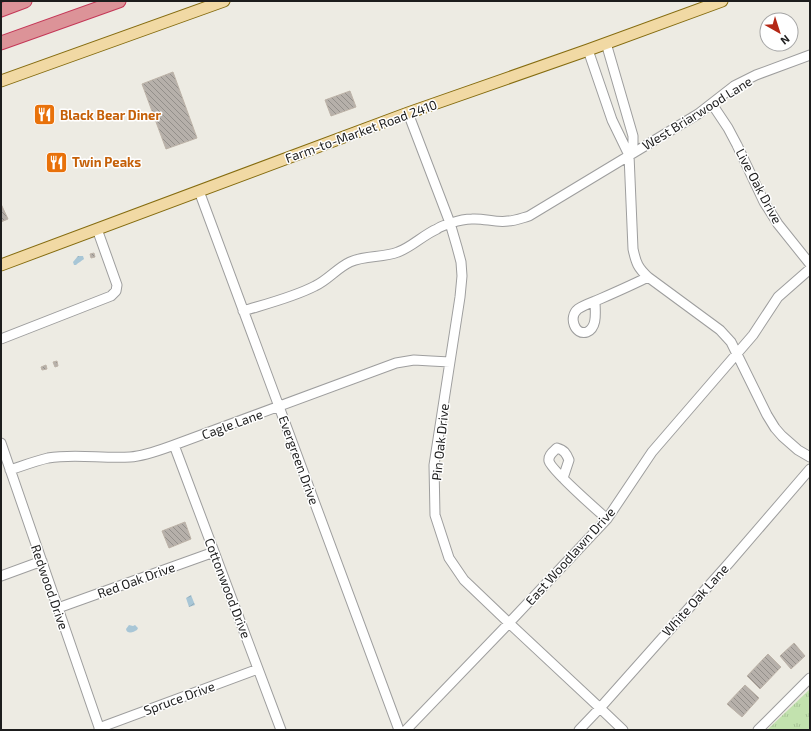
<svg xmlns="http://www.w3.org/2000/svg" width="811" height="731" font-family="'Exo 2',sans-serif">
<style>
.grass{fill:url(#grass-tufts)}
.water{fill:url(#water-waves)}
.building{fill:url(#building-back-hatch);stroke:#bdb3a8}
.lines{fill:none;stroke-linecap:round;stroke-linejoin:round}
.minor-casing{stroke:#9e9e9e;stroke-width:11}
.major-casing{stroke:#856c10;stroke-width:13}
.highway-casing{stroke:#c43757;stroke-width:15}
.minor{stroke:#fff;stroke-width:9}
.major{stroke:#f1d9a4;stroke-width:11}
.highway{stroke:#dc9398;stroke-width:13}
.labels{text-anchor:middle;stroke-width:3;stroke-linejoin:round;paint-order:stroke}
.street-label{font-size:13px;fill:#1d1d1d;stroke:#fff}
.food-label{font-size:13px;font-weight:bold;fill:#c56008;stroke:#fff;text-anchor:start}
</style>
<defs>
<pattern id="grass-tufts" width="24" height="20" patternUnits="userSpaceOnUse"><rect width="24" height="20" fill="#c2e2ae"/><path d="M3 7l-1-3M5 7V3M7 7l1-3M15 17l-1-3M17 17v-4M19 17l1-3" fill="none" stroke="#a6c195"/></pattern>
<pattern id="water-waves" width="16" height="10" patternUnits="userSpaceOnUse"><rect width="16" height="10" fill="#a8c6d6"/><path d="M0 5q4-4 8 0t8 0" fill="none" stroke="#90aab7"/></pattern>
<pattern id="building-back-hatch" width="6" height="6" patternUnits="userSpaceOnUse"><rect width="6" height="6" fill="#b6b0aa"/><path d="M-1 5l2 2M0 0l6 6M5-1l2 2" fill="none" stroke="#938f8a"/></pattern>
</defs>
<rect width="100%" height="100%" fill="#edebe3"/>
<path class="grass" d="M 810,689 L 810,730 L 767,730 Z"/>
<path class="water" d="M 78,256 L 83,256 L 84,259 C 83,260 78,263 76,265 L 74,265 L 73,262 Z
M 191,595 L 195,605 L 189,607 L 186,598 Z
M 129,625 L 133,626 L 135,625 L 138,628 L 137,630 C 134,632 127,635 126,629 Z"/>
<path class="building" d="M 173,72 L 197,138 L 166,149 L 142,84 Z
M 350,91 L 356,107 L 331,116 L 325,100 Z
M 1,204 L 8,219 L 1,222 Z
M 94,253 L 95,257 L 91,258 L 90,254 Z
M 57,361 L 58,366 L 55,367 L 53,362 Z
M 46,365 L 47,369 L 42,370 L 41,367 Z
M 185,522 L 191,539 L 169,548 L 162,531 Z
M 794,643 L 805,656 L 791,669 L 780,656 Z
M 768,654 L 781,667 L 760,689 L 747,676 Z
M 745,685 L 759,698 L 742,717 L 727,704 Z"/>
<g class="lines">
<defs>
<path id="minor" d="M 606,43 L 633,136 L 633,144 L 629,155 L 633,249 C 636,263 638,268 648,277 L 720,330 L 731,342 L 767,415 L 775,428 L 782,436 L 798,450 L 810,457
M 588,50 L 612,120 L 629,155
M 712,104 L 728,128 L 737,145 L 764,202 L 778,224 L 810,264
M 408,113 L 450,223 L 457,247 L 461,262 L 462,276 L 460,297 L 434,465 L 435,515 L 449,558 L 464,580 L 509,623 L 600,708 L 623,730
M 199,191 L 399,730
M 595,301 C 595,311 598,327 587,332 C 575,336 568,317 578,309 C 584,305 593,302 600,299 C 616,292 632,285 648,277
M 243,311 C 266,304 294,297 315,286 C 328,280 337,268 350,262 C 365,255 383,258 398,252 C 412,247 423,235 437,229 C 441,226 446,225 451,223 C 457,221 465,219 472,219 C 484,218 496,223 508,221 C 515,221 522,218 529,216 L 698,114 L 734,86 L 756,75 L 810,55
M 1,339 L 111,296 L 116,291 L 117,285 L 97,229
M 1,443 L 100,730
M 174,445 L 281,730
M 10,470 C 22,466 35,461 48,458 C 75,453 103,459 130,457 C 145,456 160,450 174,445 L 396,363 L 414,360 L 431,361 L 450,362
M 563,478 L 569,460 C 566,453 564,450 557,448 C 553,452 548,455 549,461 C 551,470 597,510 607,519
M 1,576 L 42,561
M 58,608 L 214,552
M 99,728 L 258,669
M 406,730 L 509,623 L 607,519 L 652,452 L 753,335 L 778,297 L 810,269
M 579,730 L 600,708 L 729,563 L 810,469
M 758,730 L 810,678"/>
<path id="major" d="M 1,81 L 224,1
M 1,265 L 408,113 L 588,50 L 722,1"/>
<path id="highway" d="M 1,10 L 25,1
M 1,43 L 119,1"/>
</defs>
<use href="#minor" class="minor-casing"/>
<use href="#major" class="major-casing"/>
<use href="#highway" class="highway-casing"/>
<use href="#minor" class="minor"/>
<use href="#major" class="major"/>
<use href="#highway" class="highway"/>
</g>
<defs>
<symbol id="restaurant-square" viewBox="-11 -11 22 22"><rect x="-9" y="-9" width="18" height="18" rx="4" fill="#e8710a" stroke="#fff"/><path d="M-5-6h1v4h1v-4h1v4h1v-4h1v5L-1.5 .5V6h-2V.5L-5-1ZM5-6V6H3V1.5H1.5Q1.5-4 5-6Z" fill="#fff"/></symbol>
</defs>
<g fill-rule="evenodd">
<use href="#restaurant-square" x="32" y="102" width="25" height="25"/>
<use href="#restaurant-square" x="44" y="150" width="25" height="25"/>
</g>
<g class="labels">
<g class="street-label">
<text transform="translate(697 113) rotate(-32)" y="5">West Briarwood Lane</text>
<text transform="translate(361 131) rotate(-20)" y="5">Farm-to-Market Road 2410</text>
<text transform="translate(759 186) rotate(62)" y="5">Live Oak Drive</text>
<text transform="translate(232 424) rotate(-20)" y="5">Cagle Lane</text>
<text transform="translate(440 442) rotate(-84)" y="5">Pin Oak Drive</text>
<text transform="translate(299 460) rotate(70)" y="5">Evergreen Drive</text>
<text transform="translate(570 556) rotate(-48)" y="5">East Woodlawn Drive</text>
<text transform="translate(136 580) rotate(-20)" y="5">Red Oak Drive</text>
<text transform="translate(50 587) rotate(71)" y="5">Redwood Drive</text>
<text transform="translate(228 588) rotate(69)" y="5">Cottonwood Drive</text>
<text transform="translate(695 600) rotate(-48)" y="5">White Oak Lane</text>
<text transform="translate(179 698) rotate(-20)" y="5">Spruce Drive</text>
</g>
<g class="food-label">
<text x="60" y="120">Black Bear Diner</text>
<text x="72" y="167">Twin Peaks</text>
</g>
</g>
<rect width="811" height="731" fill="none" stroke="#1d1d1d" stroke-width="4"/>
<g transform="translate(779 32) rotate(141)"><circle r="19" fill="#ffffff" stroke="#a5a5a5"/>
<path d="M0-3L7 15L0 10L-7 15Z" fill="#b42816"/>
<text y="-6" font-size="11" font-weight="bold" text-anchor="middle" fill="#1d1d1d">N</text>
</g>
</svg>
